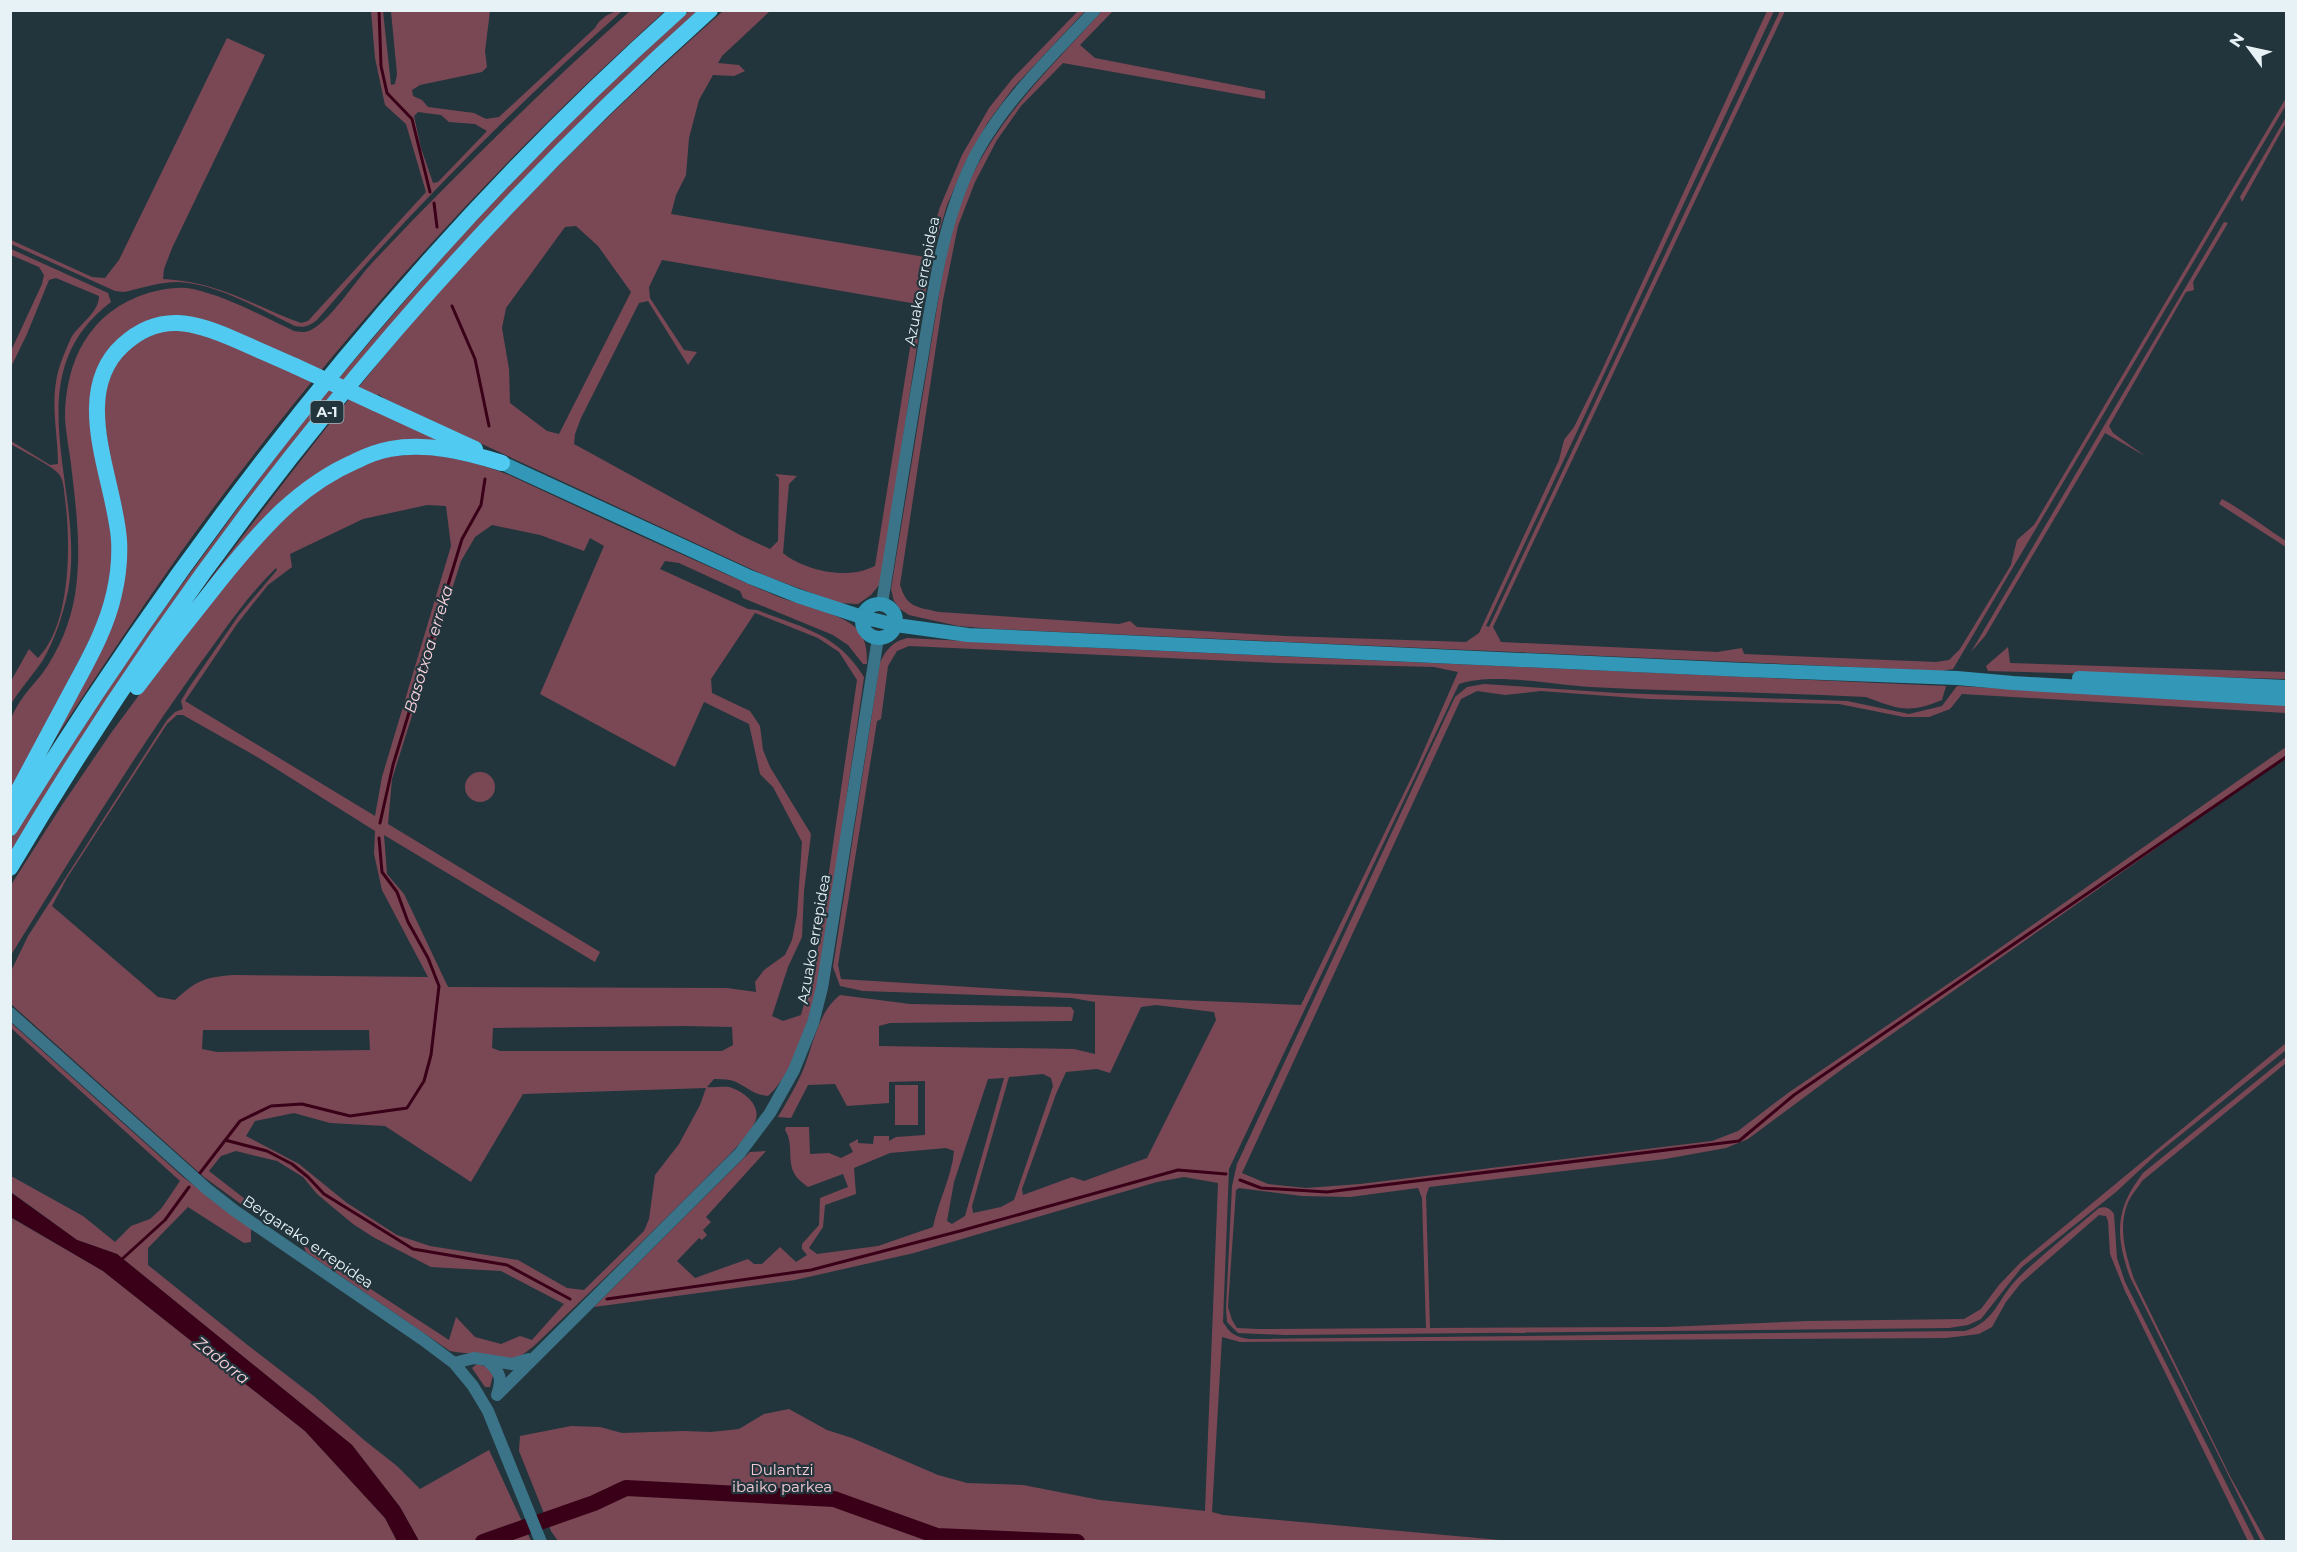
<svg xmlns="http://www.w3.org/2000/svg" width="2297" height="1552" font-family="Montserrat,sans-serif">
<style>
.green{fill:#7a4855;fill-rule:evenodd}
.water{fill:#3a0018}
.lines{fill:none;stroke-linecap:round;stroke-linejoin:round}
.stream{stroke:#3a0018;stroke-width:3}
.river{stroke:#3a0018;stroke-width:16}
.tertiary{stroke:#3b7488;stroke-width:12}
.secondary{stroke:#3398b8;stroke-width:14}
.motorway{stroke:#51caf1;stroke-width:16}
.motorway-bridge{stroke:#51caf1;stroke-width:16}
.labels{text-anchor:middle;stroke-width:4.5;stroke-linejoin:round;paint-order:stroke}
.shield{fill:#23353c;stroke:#acb9be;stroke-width:1.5}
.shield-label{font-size:14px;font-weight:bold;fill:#e7f2f6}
.street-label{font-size:15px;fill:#e7f2f6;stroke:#23353c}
.park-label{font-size:15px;fill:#f4cad4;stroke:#23353c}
.water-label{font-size:16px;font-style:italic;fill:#ffd6df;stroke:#23353c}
</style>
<rect width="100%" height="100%" fill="#23353c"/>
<path class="green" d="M 371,11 L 383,11 L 391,85 L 395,84 L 397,74 L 391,11 L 490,11 L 485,51 L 487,67 L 482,72 L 420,85 L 412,90 L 413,96 L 422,100 L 428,107 L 474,113 L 486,119 L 499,117 L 595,28 C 599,19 612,10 622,11 C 514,107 411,210 317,320 C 309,326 305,328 295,326 C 261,310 216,283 178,282 C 160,282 142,288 124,292 L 115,291 L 11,244 L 11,240 L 92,277 L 105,278 L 119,260 L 227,38 L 265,55 L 172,248 L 164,269 L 163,279 C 219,282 250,304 301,323 L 308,321 L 426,192 L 406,124 L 385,105 L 375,58 ZM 418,112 L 441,115 L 449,122 L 475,124 L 487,131 L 438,182 L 433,183 L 421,148 L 414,116 Z
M 630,11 L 665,11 C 486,172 322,356 181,552 C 133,620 87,690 41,760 L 111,621 L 116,500 L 101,396 L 123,350 L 189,316 C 139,312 127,338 96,371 L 113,560 L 102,616 L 11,791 C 11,776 7,730 11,719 C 17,702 31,687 42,674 C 59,650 70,624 75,595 C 82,551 76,507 71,464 C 69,449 66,434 65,419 C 65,360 90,311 148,293 C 163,289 178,286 193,289 C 228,297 262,316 294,331 C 300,332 305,333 311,330 C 331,320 356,280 372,263 C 455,175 541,91 630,11 Z
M 689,11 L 700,11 L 381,338 L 11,855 L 10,840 L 114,677 L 298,426 L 450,248 L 566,125 Z
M 723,11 L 770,11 L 722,56 L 718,63 L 739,65 L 745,71 L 734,76 L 713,75 L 699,100 L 689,138 L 686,175 L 676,195 L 671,214 L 925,257 L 940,207 L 962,155 L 989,108 L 1013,78 L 1078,11 L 1085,11 L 1013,88 L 988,122 L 966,161 L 947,205 L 936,242 L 924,300 L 884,562 L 879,585 L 871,595 L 858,604 L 839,603 L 766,576 L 385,399 L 378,394 L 371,408 L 453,445 L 359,454 L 205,586 C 265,507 325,427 389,350 C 491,228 605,116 723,11 ZM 576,226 L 598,246 L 631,292 L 559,434 L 547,431 L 510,403 L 509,369 L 502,328 L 506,308 L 565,227 ZM 662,260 L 917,304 L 875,566 C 870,568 863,571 857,572 C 834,576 801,568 783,553 L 789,484 L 797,476 L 775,474 L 779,478 L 778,541 L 770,549 L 740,535 L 574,444 L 575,434 L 581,418 L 639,303 L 648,301 L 688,365 L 697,352 L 684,350 L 650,298 L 649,287 Z
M 1102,11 L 1113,11 L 1080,45 L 1095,58 L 1265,91 L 1265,99 L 1063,63 L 1021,106 L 997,140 L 975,182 L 958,226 L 943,300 L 900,585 C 907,608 917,607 939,612 L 1119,624 L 1130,621 L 1137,627 L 1285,636 L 1466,642 L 1479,633 L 1559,460 L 1564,440 L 1574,427 L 1602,370 L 1767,11 L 1774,11 L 1486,626 L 1489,627 L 1780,11 L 1785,11 L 1493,627 L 1501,642 L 1717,652 L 1742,648 L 1744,654 L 1936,662 L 1949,660 L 1960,649 L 2011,565 L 2017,540 L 2034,525 L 2286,98 L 2286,105 L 1953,669 L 1941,671 L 993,629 L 958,626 L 909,615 L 900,609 L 894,601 L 891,589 C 904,509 917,430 930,351 C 940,292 946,229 973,174 C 1005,110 1055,63 1102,11 Z
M 2286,117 L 2286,123 L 2242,202 L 2240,197 Z
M 2224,222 L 2228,223 L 2193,282 L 2194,290 L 2186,292 L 2109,426 L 2113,433 L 2145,456 L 2105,433 L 1985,636 L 1971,652 Z
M 11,249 L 108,293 L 111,302 C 12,377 87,490 68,591 C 63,615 55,639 43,660 C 33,675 20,689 11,704 L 11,681 L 29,649 L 38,658 C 71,625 71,543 65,499 C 64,491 64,479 58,473 C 49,464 22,451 11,444 L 11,441 L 50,465 L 58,464 C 58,433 50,404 58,372 C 61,361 66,349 71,338 C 79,324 99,313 99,296 L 56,278 L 49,280 L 27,334 L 11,367 L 11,351 L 42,284 L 44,275 L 39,267 L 11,255 Z
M 421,454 C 453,457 479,463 509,475 C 597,516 685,557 774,595 C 795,604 840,613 855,627 C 866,637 867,649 867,664 L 863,664 L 848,645 L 833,635 L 743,598 L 740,591 L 679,563 L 665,561 L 660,569 L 748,609 L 757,610 C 803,628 837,633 864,677 C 856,735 847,792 839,849 C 829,914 817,1051 768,1096 C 752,1095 743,1083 730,1080 C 725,1079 719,1079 714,1079 L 707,1087 C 713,1088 722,1086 729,1087 C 743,1091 760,1104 756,1119 C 752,1134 721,1163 709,1175 C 652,1233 593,1289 535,1345 C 508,1368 508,1358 479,1354 C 469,1353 460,1353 450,1351 L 306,1252 L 303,1245 L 449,1340 L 456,1317 L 475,1337 L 501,1344 L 520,1336 L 532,1340 L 564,1304 L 501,1271 L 431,1267 L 373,1237 L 353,1224 L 317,1194 L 303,1177 L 277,1161 L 236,1151 L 221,1156 L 209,1171 L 245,1199 L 241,1204 L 204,1177 L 11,1004 L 11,971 L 28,936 L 167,720 L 175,712 L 183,709 L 181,701 L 188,689 L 239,615 L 277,570 L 276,568 C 245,598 220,637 194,672 C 129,763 70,860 11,955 L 11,885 L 62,805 L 111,733 L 179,641 L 252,552 L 305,497 L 364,463 L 392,456 ZM 427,505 L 446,506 L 451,546 L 382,777 L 375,816 L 185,701 L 237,624 L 268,585 L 292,567 L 290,554 L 363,519 ZM 492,525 L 540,535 L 584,551 L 590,538 L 604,546 L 540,694 L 675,767 L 704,702 L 749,724 L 760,774 L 773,787 L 802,842 L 797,915 L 792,940 L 785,955 L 764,970 L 755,982 L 756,992 L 727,988 L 448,987 L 404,894 L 387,874 L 384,835 L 595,962 L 600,952 L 388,824 L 392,779 L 461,561 L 475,537 ZM 755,613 L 818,638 L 839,652 L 857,680 L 816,961 L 801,1015 L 783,1021 L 772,1016 L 788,967 L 802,937 L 804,891 L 811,834 L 770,767 L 763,750 L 760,726 L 750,711 L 712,693 L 711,679 ZM 177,715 L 183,715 L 259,758 L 375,831 L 374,854 L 382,890 L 428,977 L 233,975 C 202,978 198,980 175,1000 L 158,997 L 52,906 L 67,878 L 167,724 ZM 686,1026 L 732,1027 L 733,1045 L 722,1051 L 500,1051 L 492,1048 L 493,1028 ZM 203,1030 L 369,1030 L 370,1050 L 217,1052 L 202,1049 ZM 706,1088 L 700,1105 L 679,1144 L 655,1175 L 649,1219 L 644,1231 L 584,1290 L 567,1288 L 518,1260 L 430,1246 L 397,1235 L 347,1203 L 299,1164 L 246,1136 L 255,1121 L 294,1113 L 330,1123 L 385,1126 L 471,1182 L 523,1094 Z
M 2222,499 C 2244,511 2264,527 2286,541 L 2286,547 L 2219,504 Z
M 907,638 L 1119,649 L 1946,686 L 1942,700 C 1909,714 1898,709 1866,697 C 1775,692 1683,692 1591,687 C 1553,685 1494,672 1459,684 L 1229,1169 L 1223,1322 C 1230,1334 1236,1337 1249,1339 L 1965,1331 C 1997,1321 1997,1298 2019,1277 C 2044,1253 2072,1231 2099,1208 C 2106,1206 2110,1208 2114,1214 L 2117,1258 L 2125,1282 L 2255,1541 L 2248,1541 L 2125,1291 L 2110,1254 L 2108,1221 L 2106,1216 L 2099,1215 L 2021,1283 L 2006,1302 L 1992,1327 L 1979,1334 L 1946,1338 L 1240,1342 L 1222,1337 L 1212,1512 L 1223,1515 L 1511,1541 L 558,1541 L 551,1531 L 519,1451 L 520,1436 L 571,1426 L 600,1427 L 622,1433 L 684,1431 L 711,1432 L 739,1429 L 764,1414 L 789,1409 L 827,1430 L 852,1438 L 938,1475 L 967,1483 L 1023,1485 L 1100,1500 L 1205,1511 L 1218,1183 L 1184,1177 L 1157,1182 L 914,1253 L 795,1280 L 594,1307 L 750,1152 L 766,1151 L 706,1217 L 711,1222 L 703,1230 L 707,1235 L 702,1240 L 699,1238 L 677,1261 L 695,1278 L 748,1259 L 754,1264 L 762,1264 L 780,1247 L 796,1262 L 807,1255 L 802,1249 L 802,1244 L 819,1225 L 820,1198 L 848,1187 L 843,1174 L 808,1187 C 803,1183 797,1179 794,1173 C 787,1159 794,1144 785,1130 L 786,1127 L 809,1127 L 810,1154 L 829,1153 L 841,1158 L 853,1152 L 849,1144 L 858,1139 L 858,1143 L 873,1144 L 874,1136 L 889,1136 L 889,1141 L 896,1137 L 925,1135 L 925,1081 L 889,1082 L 889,1103 L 847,1106 L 835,1084 L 808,1085 L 791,1118 L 778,1117 C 786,1103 794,1090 801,1075 C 813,1049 816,1014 840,995 L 910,1004 L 1071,1007 L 1074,1011 L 1072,1021 L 890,1023 L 879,1026 L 879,1046 L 1074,1049 L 1095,1054 L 1095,1002 L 1072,998 L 863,991 L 840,986 L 833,967 L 880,662 C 887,649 892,642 907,638 ZM 909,646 L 1277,663 L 1434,667 L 1458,672 L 1417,766 L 1301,1005 L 1178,1000 L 841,979 L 838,965 L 877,721 L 881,719 L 888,666 L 897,651 ZM 1156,1005 L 1214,1012 L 1216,1020 L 1147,1158 L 1084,1181 L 1072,1177 L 1023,1195 L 1022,1189 L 1056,1094 L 1066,1072 L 1097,1069 L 1110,1073 L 1141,1007 ZM 1043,1074 L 1051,1078 L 1053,1086 L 1014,1200 L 1001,1207 L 973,1213 L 972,1206 L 1009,1077 ZM 1004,1078 L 965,1216 L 952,1224 L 947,1221 L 954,1182 L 988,1079 ZM 946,1148 L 954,1151 C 952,1176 938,1202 933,1227 L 878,1246 L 817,1254 L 809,1248 L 823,1227 L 825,1205 L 856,1194 L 854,1168 L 890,1153 Z
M 2008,647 L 2010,663 L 2286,672 L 2286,679 L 1988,671 L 1986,666 Z
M 1484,684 L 1617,693 L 1847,701 L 1909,714 L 1942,706 L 1957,686 L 2286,704 L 2286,713 L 1962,694 L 1950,709 L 1929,717 L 1904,717 L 1839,704 L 1649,699 L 1541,691 L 1505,695 L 1477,691 L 1461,699 L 1242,1173 L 1268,1184 L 1306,1188 L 1360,1184 L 1712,1141 L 1738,1131 L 1788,1093 L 1970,969 L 2286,747 L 2286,757 L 1845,1067 L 1748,1139 L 1726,1148 L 1665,1159 L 1429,1187 L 1426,1196 L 1430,1328 L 1666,1327 L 1808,1321 L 1964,1319 L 1981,1309 L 1999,1285 L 2021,1262 L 2286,1043 L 2286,1050 L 2157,1154 L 2116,1192 L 2022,1267 L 1981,1319 L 1968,1325 L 1949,1328 L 1285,1335 L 1238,1333 L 1227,1322 L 1226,1309 L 1232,1186 L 1237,1164 L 1455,697 L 1467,687 ZM 1239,1188 L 1302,1196 L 1350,1197 L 1418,1188 L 1422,1198 L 1426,1328 L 1258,1329 L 1237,1328 L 1232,1320 L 1228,1307 L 1236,1190 Z
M465 787a15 15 0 1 1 30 0a15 15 0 1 1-30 0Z
M 10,1022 L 183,1177 L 251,1228 L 251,1242 L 244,1243 L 188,1207 L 148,1248 L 148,1265 L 250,1347 L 315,1397 L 364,1440 L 397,1466 L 420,1489 L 489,1450 L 531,1541 L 419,1541 L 400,1507 L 352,1445 L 117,1254 L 77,1240 L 11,1192 L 11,1176 L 83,1216 L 115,1242 L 131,1226 L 150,1219 L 161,1209 L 180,1181 L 11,1028 Z
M 2286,1057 L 2286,1063 L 2142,1181 C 2138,1188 2130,1196 2127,1205 C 2118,1229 2126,1256 2134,1279 L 2230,1476 L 2266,1541 L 2261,1541 L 2130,1277 C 2115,1235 2115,1209 2143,1173 Z
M 895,1085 L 918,1085 L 918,1125 L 895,1125 Z
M 10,1217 L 103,1271 L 305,1431 L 385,1518 L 397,1541 L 11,1541 Z
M 477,1364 L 487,1367 L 493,1375 L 490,1387 L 485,1387 L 472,1368 Z"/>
<path class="water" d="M 10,1192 L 77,1240 L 117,1254 L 352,1445 L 400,1507 L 419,1541 L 397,1541 L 385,1518 L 305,1431 L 103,1271 L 11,1217 Z"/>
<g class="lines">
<path class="stream" d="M 379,10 L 381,66 L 387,93 L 412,119 L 430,192
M 434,203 L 437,227
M 452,306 L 475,359 L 489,426
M 380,823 L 393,765 L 462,539 L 481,505 L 485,479
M 225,1140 L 267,1151 L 292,1164 L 308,1177 L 324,1194 L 413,1249 L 507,1265 L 570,1299
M 200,1173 L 240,1121 L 271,1106 L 302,1104 L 350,1116 L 407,1108 L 424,1081 L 431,1055 L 439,986 L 428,958 L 408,922 L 397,892 L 382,872 L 379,838
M 1240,1180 L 1261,1188 L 1327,1192 L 1739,1141 L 1794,1095 L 2286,757
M 121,1260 L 165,1220 L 189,1187
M 607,1299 L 811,1270 L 960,1231 L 1178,1170 L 1226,1174"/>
<path class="river" d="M 483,1542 L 594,1503 L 626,1488 L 834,1499 L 937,1536 L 1077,1542"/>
<path class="tertiary" d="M 882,603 C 895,524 907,444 921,365 C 933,293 942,220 976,154 C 1006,99 1052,56 1095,10
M 10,1013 L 207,1189 L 235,1211 L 422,1339 L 454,1363 L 473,1386 L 488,1411 L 541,1542
M 488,1361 C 500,1372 503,1379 497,1395
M 454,1363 L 474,1358 L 512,1364 L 529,1359
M 497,1395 L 740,1153 L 770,1113 L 794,1070 L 813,1023 L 822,988 L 878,638"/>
<path class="secondary" d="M 502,463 L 750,577 L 798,596 L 862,617 L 896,625 L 968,635 L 1745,670 L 1957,678 L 2013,683 L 2286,699
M862 621a17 17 0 1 1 34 0a17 17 0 1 1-34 0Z
M 2079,678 L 2286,687"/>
<path class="motorway" d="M 375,403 L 475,449
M 137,687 C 164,651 192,615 221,579 C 260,531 298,486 356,461 C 366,456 379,451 390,449 C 427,442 467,452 502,463
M 10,806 C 30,768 50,731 70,694 C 87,662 106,630 114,594 C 118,577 120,557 119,540 C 115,480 69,394 123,345 C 160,311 195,322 236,340 C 256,349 275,357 295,366
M 10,828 C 195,528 415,246 679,10
M 10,868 C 198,549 434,257 710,10"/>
<path class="motorway-bridge" d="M 295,366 L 375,403"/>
</g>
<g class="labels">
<rect class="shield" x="310.5" y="401" width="33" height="22" rx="4.5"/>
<g class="shield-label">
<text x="327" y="417">A-1</text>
</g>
<g class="street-label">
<text transform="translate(922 281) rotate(-79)" y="5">Azuako errepidea</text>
<text transform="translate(814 939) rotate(-80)" y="5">Azuako errepidea</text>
<text transform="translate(308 1242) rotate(34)" y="5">Bergarako errepidea</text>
</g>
<g class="park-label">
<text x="782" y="1475">Dulantzi<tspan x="782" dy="17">ibaiko parkea</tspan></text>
</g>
<g class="water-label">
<text transform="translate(428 649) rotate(-73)" y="6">Basotxoa erreka</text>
<text transform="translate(222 1360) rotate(39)" y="6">Zadorra</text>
</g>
</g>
<rect width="2297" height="1552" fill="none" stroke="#e7f2f6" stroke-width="24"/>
<g transform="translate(2249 48) rotate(303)" stroke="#23353c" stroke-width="4.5" paint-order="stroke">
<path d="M0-4.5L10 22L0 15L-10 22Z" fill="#e7f2f6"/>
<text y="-9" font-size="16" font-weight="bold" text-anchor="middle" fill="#e7f2f6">N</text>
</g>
</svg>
